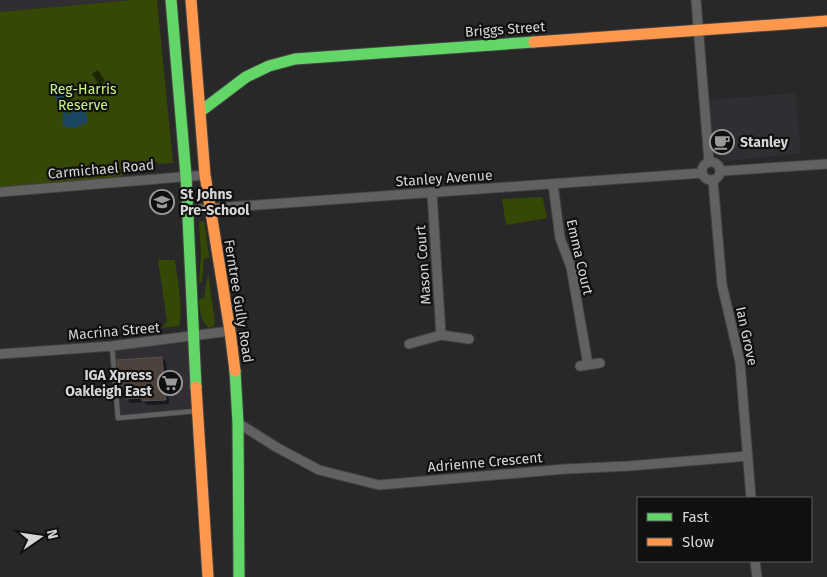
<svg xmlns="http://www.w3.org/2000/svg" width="827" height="577" font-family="'Fira Sans',sans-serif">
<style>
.built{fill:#302d33}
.green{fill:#354805}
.water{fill:#1b4662}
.shadow{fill:#0007}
.building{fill:#4c423b;stroke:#515150}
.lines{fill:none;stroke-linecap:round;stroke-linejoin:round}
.lane-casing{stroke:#444;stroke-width:6}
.street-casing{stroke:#444;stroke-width:11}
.fast-casing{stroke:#444;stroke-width:13}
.slow-casing{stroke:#444;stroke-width:13}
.lane{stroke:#616161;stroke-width:4.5}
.street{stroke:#616161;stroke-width:9}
.fast{stroke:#63d668;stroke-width:11}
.slow{stroke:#ff974d;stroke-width:11}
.labels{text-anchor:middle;stroke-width:4.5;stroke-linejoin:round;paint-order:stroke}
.street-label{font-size:14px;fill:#d7d6d7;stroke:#111011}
.park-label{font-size:14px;fill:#c9f480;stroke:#111011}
.poi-label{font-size:14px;font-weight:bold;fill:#d7d6d7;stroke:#111011;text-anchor:start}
</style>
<rect width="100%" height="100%" fill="#282828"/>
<path class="built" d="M 0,0 L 132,0 L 0,12 Z
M 795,93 L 801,153 L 728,161 L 712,150 L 708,100 Z
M 188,343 L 192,409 L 120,416 L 114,350 Z"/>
<path class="green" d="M 132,0 L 157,0 L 173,163 L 158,164 L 156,161 L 102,184 L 0,192 L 0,12 Z
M 541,197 L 543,199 L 547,218 L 506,225 L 502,199 Z
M 204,221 L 209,255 L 209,258 L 204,259 L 202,282 L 199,282 L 201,254 L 199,222 Z
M 158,260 L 175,260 C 177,276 184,312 179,326 L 162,328 L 167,321 Z
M 208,273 L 215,323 L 214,326 L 209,328 C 200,321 200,311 199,300 L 204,298 Z"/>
<path class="water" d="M 58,87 C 66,89 67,93 69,101 L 65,110 L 67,115 L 77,107 C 84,110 87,113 88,120 L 86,124 L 83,124 C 75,130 71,129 63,125 L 62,122 C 65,116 62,103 56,99 L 55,91 Z"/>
<path class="shadow" d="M 98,70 L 105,81 L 99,85 L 92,74 Z
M 162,358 L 166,362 L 169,404 L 148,405 L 144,402 L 130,403 L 121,389 Z"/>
<path class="building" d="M 162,357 L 166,400 L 142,401 L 142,398 L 125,399 L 124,389 L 120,390 L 117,360 Z"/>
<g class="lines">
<defs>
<path id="lane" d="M 112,346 L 118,418 L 196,411"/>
<path id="street" d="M 696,0 L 709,162
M702 171a9 9 0 1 1 18 0a9 9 0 1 1-18 0Z
M 721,171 L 827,164
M 713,181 L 722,285 L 740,362 L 751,498
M 553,184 L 560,238 L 571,267 L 588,365
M 0,192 L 205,175
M 432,193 L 441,335
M 188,210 L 702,173
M 409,344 L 441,335 L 469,339
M 0,354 L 112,346 L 230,331
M 580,366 L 600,363
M 238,423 L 276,447 L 319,470 L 379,485 L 565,469 L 629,466 L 748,456
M 755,561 L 757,577"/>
<path id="fast" d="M 171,0 L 186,176 L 196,387
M 201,111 L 246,77 L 269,66 L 295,59 L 534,42
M 235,371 L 238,423 L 239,577"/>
<path id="slow" d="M 191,0 L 205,175 L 230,331 L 235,371
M 534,42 L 827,21
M 196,387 L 208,577"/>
</defs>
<use href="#lane" class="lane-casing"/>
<use href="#street" class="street-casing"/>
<use href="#fast" class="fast-casing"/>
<use href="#slow" class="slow-casing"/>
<use href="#lane" class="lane"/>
<use href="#street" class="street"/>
<use href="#fast" class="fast"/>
<use href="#slow" class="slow"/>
</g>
<defs>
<symbol id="cafe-ring" viewBox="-11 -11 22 22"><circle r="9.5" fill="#111011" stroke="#9a999a" stroke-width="1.5"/><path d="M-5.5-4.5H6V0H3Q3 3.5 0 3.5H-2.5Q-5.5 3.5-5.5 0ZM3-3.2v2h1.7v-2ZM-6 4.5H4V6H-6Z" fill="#9a999a"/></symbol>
<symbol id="school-ring" viewBox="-11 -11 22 22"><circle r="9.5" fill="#111011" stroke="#9a999a" stroke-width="1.5"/><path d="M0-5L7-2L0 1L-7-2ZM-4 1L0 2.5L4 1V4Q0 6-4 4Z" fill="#9a999a"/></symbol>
<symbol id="supermarket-ring" viewBox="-11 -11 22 22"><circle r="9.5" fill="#111011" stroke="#9a999a" stroke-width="1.5"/><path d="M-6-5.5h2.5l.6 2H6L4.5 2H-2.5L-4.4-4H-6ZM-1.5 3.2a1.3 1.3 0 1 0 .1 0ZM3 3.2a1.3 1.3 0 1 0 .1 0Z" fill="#9a999a"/></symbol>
</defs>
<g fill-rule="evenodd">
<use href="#cafe-ring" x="708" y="128" width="28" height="28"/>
<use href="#school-ring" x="148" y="188" width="28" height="28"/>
<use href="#supermarket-ring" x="156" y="369" width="28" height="28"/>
</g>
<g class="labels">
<g class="street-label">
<text transform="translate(505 29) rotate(-4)" y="5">Briggs Street</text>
<text transform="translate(101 169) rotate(-5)" y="5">Carmichael Road</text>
<text transform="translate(444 178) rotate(-4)" y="5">Stanley Avenue</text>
<text transform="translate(580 257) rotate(77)" y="5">Emma Court</text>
<text transform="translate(423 265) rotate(-94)" y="5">Mason Court</text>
<text transform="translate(239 301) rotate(81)" y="5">Ferntree Gully Road</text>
<text transform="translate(114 331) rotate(-5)" y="5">Macrina Street</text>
<text transform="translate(747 336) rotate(78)" y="5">Ian Grove</text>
<text transform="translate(485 462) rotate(-5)" y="5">Adrienne Crescent</text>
</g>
<g class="park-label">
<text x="83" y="94">Reg-Harris<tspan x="83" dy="16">Reserve</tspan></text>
</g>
<g class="poi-label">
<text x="740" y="147">Stanley</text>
<text x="180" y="199">St Johns<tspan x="180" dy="16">Pre-School</tspan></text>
<text x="152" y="380" text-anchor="end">IGA Xpress<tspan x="152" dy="16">Oakleigh East</tspan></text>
</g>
</g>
<rect x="637" y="497" width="175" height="65" fill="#111011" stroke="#605f60"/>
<rect x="647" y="513" width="25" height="8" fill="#63d668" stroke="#605f60"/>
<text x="682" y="522" font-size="15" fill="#d7d6d7">Fast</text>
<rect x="647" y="538" width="25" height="8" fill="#ff974d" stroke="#605f60"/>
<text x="682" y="547" font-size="15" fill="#d7d6d7">Slow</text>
<g transform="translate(40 537) rotate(77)" stroke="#111011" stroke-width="4" paint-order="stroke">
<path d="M0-4L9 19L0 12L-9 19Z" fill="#d7d6d7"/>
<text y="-8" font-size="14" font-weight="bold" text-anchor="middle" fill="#d7d6d7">N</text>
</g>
</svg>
